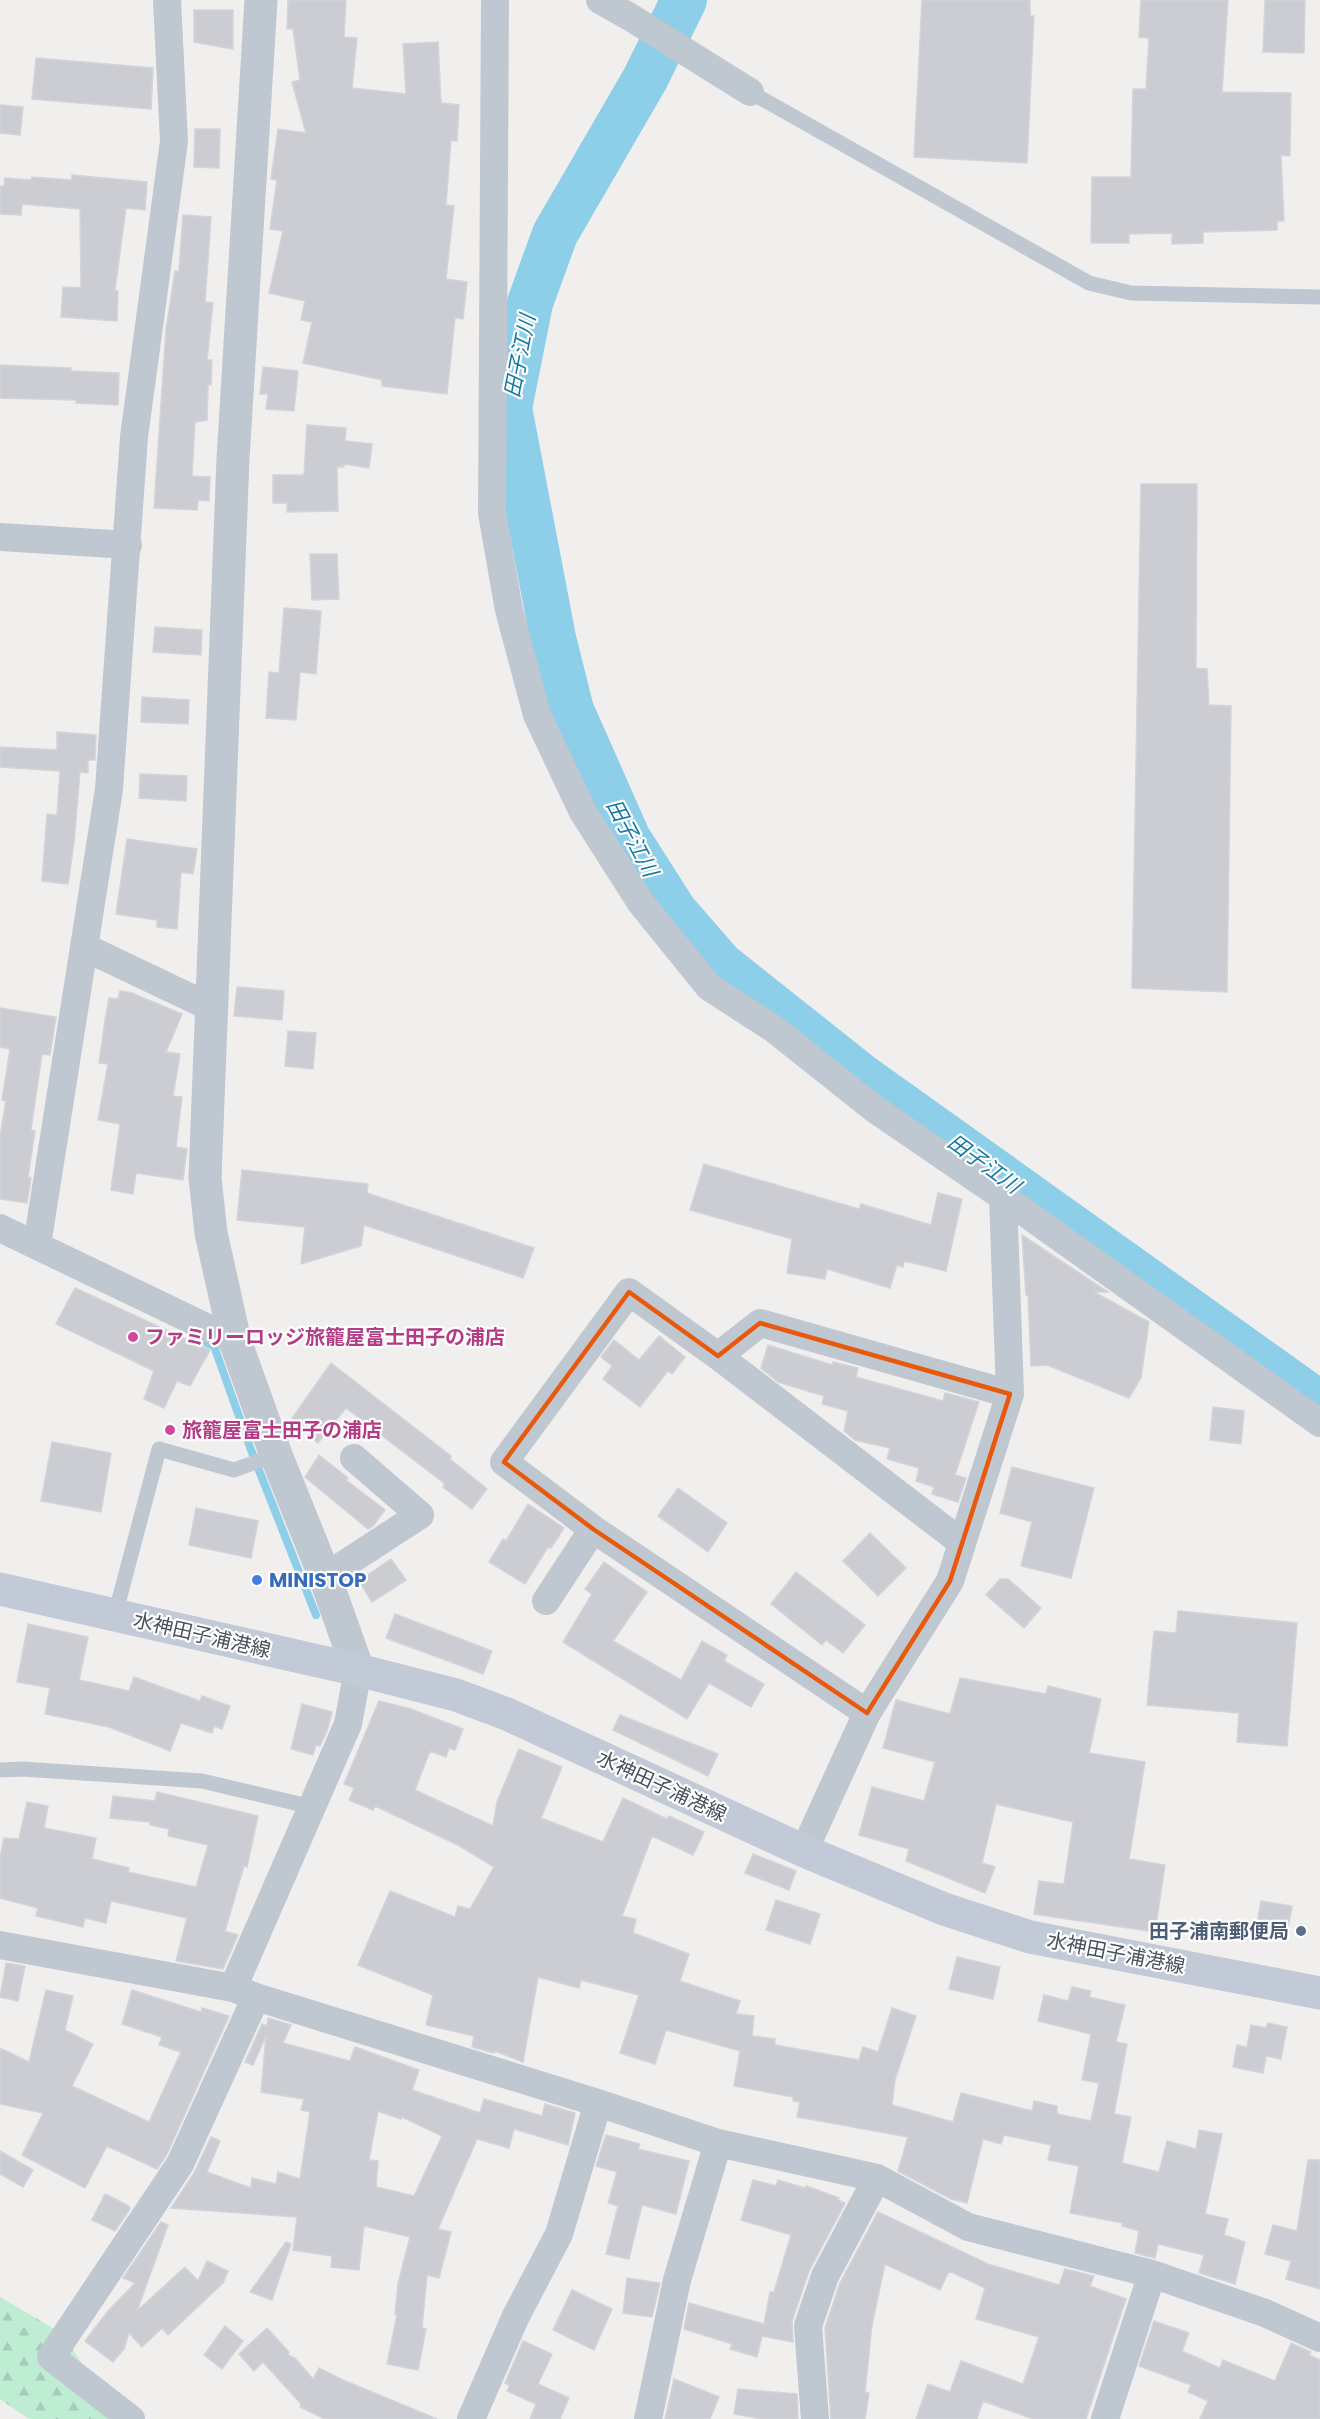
<svg xmlns="http://www.w3.org/2000/svg" width="1320" height="2419" font-family="Poppins,'Noto Sans JP',sans-serif">
<style>
.forest{fill:url(#forest-firs)}
.lines{fill:none;stroke-linecap:round;stroke-linejoin:round}
.stream{stroke:#8dcee8;stroke-width:8}
.river{stroke:#8dcee8;stroke-width:46}
.building{fill:#cbcdd3;stroke:#d2d4da;stroke-width:1.5;fill-rule:evenodd}
.service{stroke:#bfc7d0;stroke-width:15}
.minor{stroke:#bfc7d0;stroke-width:28}
.tertiary{stroke:#bfc7d0;stroke-width:33}
.secondary{stroke:#c1cad6;stroke-width:33}
.marked{fill:none;stroke:#e8590c;stroke-width:4.5;stroke-linejoin:round}
.hotel-dot{fill:#d1479c;stroke:#fff;stroke-width:2}
.shop-dot{fill:#3f7fe0;stroke:#fff;stroke-width:2}
.service-dot{fill:#5c6f8a;stroke:#fff;stroke-width:2}
.labels{text-anchor:middle;stroke-width:4.5;stroke-linejoin:round;paint-order:stroke}
.hotel-label{font-size:20px;font-weight:bold;fill:#b23c85;stroke:#fff;text-anchor:start}
.shop-label{font-size:20px;font-weight:bold;fill:#366cbe;stroke:#fff;text-anchor:start}
.street-label{font-size:20px;fill:#47505b;stroke:#fff}
.service-label{font-size:20px;font-weight:bold;fill:#4e5e75;stroke:#fff;text-anchor:end}
.water-label{font-size:21px;font-style:italic;fill:#1279a3;stroke:#fff}
</style>
<defs>
<pattern id="forest-firs" width="22" height="20" patternUnits="userSpaceOnUse" patternTransform="scale(1.5)"><rect width="22" height="20" fill="#beedd4"/><path d="M5 1l3.5 6h-7zM16 11l3.5 6h-7z" fill="#a5cdb8"/></pattern>
</defs>
<rect width="100%" height="100%" fill="#f1eeee"/>
<path class="forest" d="M 0,2297 L 63,2334 L 117,2419 L 29,2419 L 0,2399 Z"/>
<g class="lines">
<path class="stream" d="M 207,1343 L 214,1346 L 251,1450 L 316,1615"/>
<path class="river" d="M 684,0 L 645,79 L 555,234 L 530,303 L 509,408 L 553,638 L 571,710 L 628,839 L 674,911 L 721,965 L 862,1077 L 1320,1404"/>
</g>
<path class="building" d="M 288,0 L 346,0 L 344,37 L 357,38 L 352,88 L 406,94 L 403,44 L 438,42 L 441,103 L 459,105 L 457,141 L 451,140 L 446,205 L 454,206 L 446,279 L 467,282 L 463,319 L 455,318 L 447,394 L 382,386 L 382,380 L 303,363 L 312,322 L 301,320 L 305,301 L 269,293 L 283,231 L 270,229 L 277,180 L 271,179 L 278,129 L 306,133 L 292,82 L 300,80 L 293,29 L 287,29 Z
M 922,0 L 1030,0 L 1030,16 L 1034,16 L 1027,163 L 914,157 Z
M 1141,0 L 1228,0 L 1222,92 L 1291,93 L 1290,156 L 1281,155 L 1284,221 L 1277,221 L 1277,230 L 1203,232 L 1203,243 L 1172,244 L 1172,233 L 1129,234 L 1129,243 L 1091,243 L 1092,177 L 1131,177 L 1133,89 L 1146,89 L 1149,38 L 1139,37 Z
M 1265,0 L 1305,0 L 1304,53 L 1263,52 Z
M 194,10 L 233,10 L 233,49 L 194,42 Z
M 36,58 L 153,68 L 151,109 L 32,99 Z
M 0,105 L 23,107 L 20,135 L 0,133 Z
M 195,129 L 220,129 L 219,168 L 194,167 Z
M 72,175 L 147,182 L 145,210 L 126,208 L 115,290 L 118,291 L 117,321 L 61,317 L 63,287 L 81,288 L 80,209 L 22,204 L 21,215 L 0,214 L 0,186 L 4,186 L 5,178 L 31,180 L 32,177 L 72,180 Z
M 183,215 L 211,217 L 205,302 L 213,303 L 207,360 L 212,360 L 211,385 L 208,385 L 207,420 L 195,422 L 192,476 L 210,477 L 209,501 L 198,500 L 197,510 L 154,508 L 166,330 L 175,271 L 179,271 Z
M 0,365 L 71,368 L 71,371 L 119,373 L 118,405 L 76,403 L 76,400 L 0,398 Z
M 263,367 L 298,371 L 294,411 L 266,409 L 268,394 L 260,394 Z
M 307,425 L 346,428 L 345,441 L 372,444 L 369,468 L 344,464 L 344,467 L 337,467 L 338,511 L 287,512 L 287,503 L 273,503 L 273,475 L 304,475 Z
M 1141,484 L 1197,484 L 1196,668 L 1207,669 L 1209,705 L 1231,706 L 1227,992 L 1132,988 Z
M 310,554 L 337,554 L 339,599 L 312,600 Z
M 284,608 L 321,611 L 316,674 L 300,672 L 296,720 L 266,718 L 269,672 L 279,673 Z
M 155,627 L 202,630 L 201,655 L 153,652 Z
M 142,697 L 189,700 L 188,724 L 141,722 Z
M 57,732 L 96,735 L 95,760 L 88,760 L 88,773 L 80,772 L 74,843 L 68,884 L 42,881 L 47,814 L 57,815 L 60,771 L 0,767 L 0,747 L 57,750 Z
M 140,774 L 187,776 L 186,801 L 139,798 Z
M 127,839 L 197,849 L 193,874 L 181,872 L 177,929 L 157,927 L 157,920 L 116,914 Z
M 237,987 L 284,991 L 282,1020 L 234,1016 Z
M 120,991 L 132,993 L 182,1014 L 166,1052 L 180,1054 L 173,1096 L 182,1097 L 176,1147 L 187,1149 L 183,1180 L 136,1173 L 133,1194 L 111,1190 L 120,1124 L 98,1120 L 108,1064 L 99,1063 L 105,1020 L 109,998 L 118,999 Z
M 0,1008 L 56,1017 L 50,1055 L 42,1054 L 31,1130 L 35,1131 L 28,1177 L 31,1178 L 27,1203 L 0,1199 L 0,1136 L 6,1101 L 2,1100 L 10,1049 L 0,1047 Z
M 288,1031 L 316,1033 L 313,1069 L 285,1066 Z
M 704,1164 L 859,1209 L 861,1204 L 931,1225 L 938,1193 L 962,1199 L 946,1271 L 904,1261 L 903,1267 L 897,1265 L 890,1288 L 827,1269 L 825,1279 L 787,1273 L 792,1239 L 690,1210 Z
M 242,1170 L 368,1184 L 367,1193 L 534,1248 L 523,1278 L 364,1225 L 361,1246 L 301,1264 L 305,1227 L 237,1220 Z
M 1022,1235 L 1108,1292 L 1094,1292 L 1149,1322 L 1141,1378 L 1129,1398 L 1047,1365 L 1031,1366 L 1028,1295 L 1026,1295 Z
M 75,1288 L 210,1350 L 190,1386 L 177,1381 L 164,1408 L 144,1399 L 154,1371 L 56,1324 Z
M 659,1336 L 685,1357 L 672,1374 L 668,1371 L 640,1407 L 603,1379 L 612,1366 L 601,1357 L 614,1340 L 639,1360 Z
M 768,1345 L 832,1365 L 833,1362 L 858,1368 L 856,1377 L 907,1391 L 943,1401 L 945,1393 L 979,1402 L 955,1475 L 966,1478 L 958,1502 L 932,1494 L 934,1487 L 916,1481 L 919,1468 L 887,1459 L 890,1448 L 855,1440 L 844,1431 L 848,1411 L 822,1404 L 824,1396 L 778,1382 L 761,1368 Z
M 331,1363 L 451,1456 L 450,1459 L 487,1489 L 472,1509 L 443,1487 L 445,1484 L 346,1408 L 318,1443 L 290,1421 Z
M 1213,1407 L 1244,1411 L 1241,1444 L 1210,1440 Z
M 52,1442 L 111,1453 L 101,1512 L 41,1501 Z
M 319,1455 L 348,1478 L 346,1480 L 385,1510 L 373,1526 L 368,1529 L 305,1477 Z
M 1012,1467 L 1094,1488 L 1071,1578 L 1021,1566 L 1032,1522 L 1000,1513 Z
M 678,1488 L 727,1523 L 708,1552 L 658,1516 Z
M 528,1504 L 564,1528 L 551,1548 L 548,1547 L 525,1584 L 489,1562 L 503,1539 L 506,1541 Z
M 196,1508 L 258,1521 L 251,1558 L 189,1545 Z
M 870,1533 L 906,1568 L 878,1596 L 843,1561 Z
M 391,1559 L 406,1580 L 372,1602 L 359,1581 Z
M 604,1562 L 647,1592 L 613,1641 L 681,1680 L 702,1641 L 727,1655 L 724,1661 L 764,1684 L 751,1707 L 709,1683 L 687,1719 L 563,1642 L 592,1594 L 585,1589 Z
M 796,1572 L 865,1625 L 843,1653 L 826,1640 L 822,1645 L 771,1604 Z
M 1000,1579 L 1008,1579 L 1041,1608 L 1024,1628 L 986,1595 Z
M 1178,1611 L 1297,1623 L 1287,1746 L 1237,1742 L 1239,1713 L 1147,1705 L 1154,1631 L 1176,1633 Z
M 395,1614 L 492,1651 L 483,1674 L 386,1638 Z
M 28,1624 L 88,1637 L 79,1680 L 129,1691 L 134,1677 L 200,1701 L 202,1696 L 230,1706 L 222,1729 L 214,1726 L 212,1733 L 181,1723 L 170,1751 L 109,1727 L 45,1714 L 50,1688 L 17,1682 Z
M 960,1678 L 1046,1694 L 1048,1686 L 1101,1699 L 1089,1753 L 1145,1762 L 1129,1859 L 1165,1865 L 1155,1932 L 1034,1914 L 1039,1881 L 1064,1884 L 1073,1822 L 996,1804 L 982,1863 L 995,1867 L 985,1893 L 906,1861 L 909,1849 L 859,1835 L 872,1787 L 924,1801 L 935,1762 L 883,1748 L 896,1700 L 950,1714 Z
M 379,1701 L 411,1709 L 463,1729 L 455,1750 L 449,1748 L 446,1757 L 430,1751 L 415,1790 L 493,1826 L 497,1802 L 519,1749 L 562,1767 L 541,1818 L 603,1842 L 623,1798 L 667,1819 L 669,1816 L 704,1832 L 693,1855 L 652,1836 L 622,1916 L 636,1919 L 633,1933 L 689,1954 L 680,1981 L 740,2001 L 736,2014 L 754,2016 L 752,2036 L 775,2039 L 775,2045 L 859,2060 L 863,2047 L 878,2052 L 892,2008 L 916,2016 L 895,2080 L 892,2105 L 953,2122 L 961,2093 L 1032,2111 L 1034,2101 L 1057,2106 L 1057,2114 L 1091,2121 L 1099,2083 L 1082,2080 L 1091,2034 L 1038,2021 L 1044,1995 L 1068,2001 L 1072,1987 L 1091,1991 L 1089,1997 L 1125,2005 L 1116,2042 L 1127,2044 L 1114,2114 L 1131,2117 L 1122,2163 L 1159,2172 L 1167,2141 L 1196,2149 L 1199,2130 L 1222,2134 L 1205,2214 L 1228,2219 L 1224,2235 L 1245,2242 L 1235,2284 L 1199,2273 L 1204,2255 L 1158,2244 L 1155,2258 L 1135,2253 L 1139,2231 L 1122,2226 L 1123,2223 L 1070,2213 L 1079,2166 L 1048,2160 L 1051,2145 L 1004,2135 L 1001,2144 L 983,2139 L 967,2203 L 951,2199 L 898,2171 L 908,2137 L 797,2117 L 800,2102 L 793,2101 L 793,2097 L 734,2086 L 740,2051 L 666,2030 L 655,2064 L 620,2053 L 639,1995 L 581,1980 L 579,1988 L 538,1977 L 523,2062 L 495,2051 L 494,2053 L 472,2047 L 474,2036 L 426,2025 L 433,1995 L 358,1965 L 371,1935 L 390,1891 L 455,1917 L 458,1906 L 470,1909 L 494,1867 L 458,1845 L 375,1806 L 373,1810 L 349,1800 L 354,1788 L 344,1784 Z
M 302,1704 L 332,1712 L 327,1731 L 320,1746 L 316,1745 L 313,1755 L 291,1749 Z
M 620,1715 L 718,1754 L 708,1776 L 613,1730 Z
M 157,1792 L 258,1816 L 247,1867 L 244,1866 L 225,1931 L 238,1935 L 223,1969 L 176,1961 L 187,1918 L 111,1901 L 106,1923 L 85,1918 L 83,1927 L 36,1916 L 38,1908 L 0,1898 L 0,1858 L 4,1838 L 19,1839 L 27,1802 L 48,1806 L 44,1828 L 96,1838 L 92,1859 L 129,1868 L 128,1872 L 196,1887 L 208,1845 L 168,1836 L 169,1829 L 150,1825 L 150,1822 L 110,1818 L 113,1796 L 155,1801 Z
M 753,1854 L 796,1871 L 789,1890 L 745,1873 Z
M 776,1900 L 820,1914 L 810,1944 L 766,1930 Z
M 1261,1901 L 1292,1906 L 1287,1936 L 1256,1930 Z
M 957,1957 L 1000,1967 L 993,1999 L 949,1989 Z
M 6,1963 L 25,1966 L 18,2001 L 0,1997 Z
M 46,1990 L 73,1996 L 65,2030 L 93,2044 L 72,2086 L 149,2122 L 181,2052 L 159,2045 L 162,2037 L 122,2024 L 132,1990 L 201,2012 L 202,2008 L 229,2016 L 166,2156 L 157,2169 L 107,2146 L 85,2188 L 22,2155 L 43,2113 L 0,2104 L 0,2048 L 29,2062 Z
M 268,2018 L 291,2025 L 283,2043 L 350,2061 L 355,2047 L 419,2070 L 412,2090 L 480,2113 L 484,2099 L 542,2116 L 545,2104 L 575,2113 L 568,2145 L 514,2129 L 509,2148 L 477,2139 L 438,2229 L 451,2232 L 439,2278 L 427,2275 L 422,2328 L 426,2329 L 418,2370 L 387,2364 L 397,2315 L 395,2315 L 398,2284 L 410,2237 L 364,2226 L 359,2270 L 331,2267 L 332,2256 L 293,2250 L 297,2217 L 171,2208 L 194,2173 L 211,2137 L 220,2141 L 207,2172 L 251,2188 L 252,2178 L 276,2184 L 278,2172 L 300,2179 L 310,2112 L 301,2110 L 304,2099 L 261,2092 L 266,2036 L 253,2065 L 245,2062 L 262,2024 L 267,2026 ZM 378,2111 L 401,2119 L 402,2117 L 442,2136 L 414,2196 L 376,2187 L 378,2161 L 369,2160 Z
M 1268,2023 L 1287,2027 L 1281,2059 L 1266,2056 L 1263,2073 L 1233,2067 L 1237,2045 L 1247,2047 L 1251,2025 L 1266,2028 Z
M 606,2135 L 640,2144 L 638,2149 L 689,2161 L 676,2214 L 642,2205 L 629,2259 L 606,2254 L 618,2206 L 608,2203 L 617,2172 L 596,2166 Z
M 0,2151 L 33,2170 L 23,2187 L 0,2174 Z
M 1308,2160 L 1320,2160 L 1320,2289 L 1286,2279 L 1291,2261 L 1265,2254 L 1273,2225 L 1297,2231 Z
M 753,2180 L 776,2186 L 778,2180 L 805,2188 L 806,2186 L 839,2198 L 838,2200 L 845,2203 L 809,2271 L 792,2321 L 793,2342 L 762,2336 L 757,2357 L 730,2349 L 732,2344 L 684,2329 L 689,2303 L 764,2324 L 770,2292 L 774,2292 L 791,2235 L 741,2220 Z
M 105,2194 L 129,2206 L 130,2209 L 115,2231 L 92,2220 Z
M 878,2212 L 988,2264 L 1059,2285 L 1065,2269 L 1094,2276 L 1090,2286 L 1126,2299 L 1086,2419 L 1033,2419 L 983,2401 L 977,2419 L 916,2419 L 928,2384 L 950,2392 L 961,2361 L 1023,2384 L 1039,2337 L 976,2319 L 985,2288 L 949,2271 L 940,2290 L 885,2264 L 872,2325 L 865,2392 L 869,2393 L 865,2419 L 831,2419 L 825,2328 L 840,2283 Z
M 161,2222 L 168,2225 L 137,2311 L 185,2267 L 198,2281 L 207,2261 L 228,2271 L 223,2283 L 168,2335 L 162,2328 L 142,2347 L 129,2333 L 124,2349 L 113,2362 L 85,2341 L 108,2311 L 135,2283 L 123,2278 Z
M 286,2242 L 291,2244 L 272,2300 L 250,2292 Z
M 627,2278 L 660,2283 L 652,2317 L 623,2313 Z
M 572,2290 L 612,2309 L 594,2350 L 553,2330 Z
M 1154,2321 L 1189,2333 L 1182,2351 L 1220,2368 L 1223,2360 L 1275,2381 L 1291,2343 L 1311,2352 L 1309,2355 L 1320,2360 L 1320,2419 L 1200,2419 L 1208,2401 L 1188,2392 L 1191,2385 L 1139,2366 Z
M 225,2326 L 243,2341 L 222,2369 L 204,2355 Z
M 267,2328 L 289,2352 L 288,2355 L 295,2358 L 313,2379 L 319,2368 L 343,2380 L 437,2419 L 325,2419 L 300,2407 L 301,2404 L 263,2362 L 254,2371 L 239,2354 Z
M 523,2341 L 552,2354 L 538,2384 L 569,2398 L 560,2419 L 530,2419 L 536,2404 L 507,2391 L 510,2386 L 505,2383 Z
M 674,2379 L 719,2397 L 710,2419 L 665,2419 Z
M 738,2389 L 797,2394 L 798,2419 L 762,2419 L 734,2414 Z"/>
<g class="lines">
<path class="service" d="M 750,92 L 1089,283 L 1131,293 L 1320,297
M 115,1615 L 159,1449 L 234,1470 L 276,1455
M 0,1770 L 23,1769 L 202,1781 L 312,1807"/>
<path class="minor" d="M 495,0 L 492,513 L 509,610 L 537,715 L 583,812 L 641,903 L 709,987 L 774,1029 L 876,1110 L 1003,1197 L 1320,1423
M 600,0 L 630,17 L 750,92
M 0,537 L 128,545
M 84,947 L 210,1007
M 0,1228 L 235,1341
M 37,1245 L 109,789 L 134,437 L 174,141 L 167,0
M 718,1356 L 760,1323 L 1010,1394
M 325,1577 L 420,1515 L 354,1458
M 546,1601 L 593,1529
M 867,1713 L 593,1529 L 504,1462 L 629,1292 L 718,1356 L 961,1542
M 804,1851 L 867,1713 L 950,1581 L 1010,1394 L 1003,1197
M 0,1945 L 233,1988 L 256,1997 L 598,2103 L 718,2143 L 877,2178 L 968,2227 L 1152,2274 L 1265,2313 L 1320,2338
M 233,1988 L 348,1724 L 358,1670
M 131,2419 L 51,2357 L 180,2164 L 256,1997
M 471,2419 L 515,2318 L 559,2234 L 598,2103
M 648,2419 L 677,2280 L 718,2143
M 815,2419 L 808,2326 L 825,2276 L 877,2178
M 1105,2419 L 1152,2274"/>
<path class="tertiary" d="M 261,0 L 233,459 L 205,1178 L 211,1233 L 235,1341 L 276,1455 L 325,1577 L 358,1670"/>
<path class="secondary" d="M 0,1589 L 358,1670 L 456,1695 L 507,1714 L 804,1851 L 944,1909 L 1030,1937 L 1320,1993"/>
</g>
<path class="marked" d="M 629,1292 L 718,1356 L 760,1323 L 1010,1394 L 950,1581 L 867,1713 L 593,1529 L 504,1462 Z"/>
<g class="hotel-dot">
<circle cx="133" cy="1337" r="6"/>
<circle cx="170" cy="1430" r="6"/>
</g>
<circle class="shop-dot" cx="257" cy="1580" r="6"/>
<circle class="service-dot" cx="1301" cy="1931" r="6"/>
<g class="labels">
<g class="hotel-label">
<text x="145" y="1344">ファミリーロッジ旅籠屋富士田子の浦店</text>
<text x="182" y="1437">旅籠屋富士田子の浦店</text>
</g>
<g class="shop-label">
<text x="269" y="1587">MINISTOP</text>
</g>
<g class="street-label">
<text transform="translate(202 1635) rotate(13)" y="7">水神田子浦港線</text>
<text transform="translate(662 1786) rotate(25)" y="7">水神田子浦港線</text>
<text transform="translate(1116 1953) rotate(11)" y="7">水神田子浦港線</text>
</g>
<g class="service-label">
<text x="1289" y="1938">田子浦南郵便局</text>
</g>
<g class="water-label">
<text transform="translate(520 356) rotate(-79)" y="7">田子江川</text>
<text transform="translate(632 838) rotate(62)" y="7">田子江川</text>
<text transform="translate(984 1164) rotate(36)" y="7">田子江川</text>
</g>
</g>
</svg>
